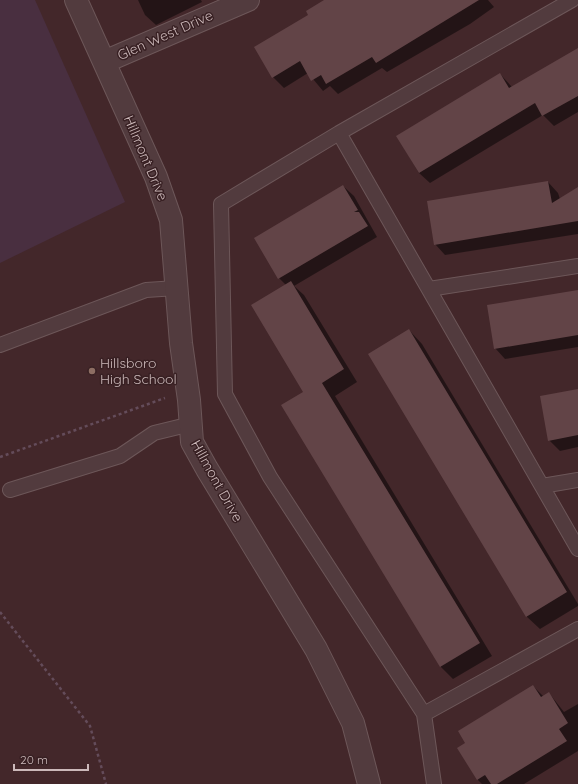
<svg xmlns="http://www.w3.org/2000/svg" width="578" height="784" font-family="Quicksand,sans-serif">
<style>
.green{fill:#492f40}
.shadow{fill:#0007}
.building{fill:#624447}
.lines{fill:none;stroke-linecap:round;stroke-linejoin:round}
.service-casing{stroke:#6d5759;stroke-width:16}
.minor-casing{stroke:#6d5759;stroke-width:24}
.path{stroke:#644c5a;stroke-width:2.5;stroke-dasharray:3 3;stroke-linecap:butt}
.service{stroke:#523b3e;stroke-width:14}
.minor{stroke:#523b3e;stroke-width:22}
.education-dot{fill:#8d6e63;stroke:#382023;stroke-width:1.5}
.labels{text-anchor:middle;stroke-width:3;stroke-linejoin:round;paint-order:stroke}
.street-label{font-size:14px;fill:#ccb9ba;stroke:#382023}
.poi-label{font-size:14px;fill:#ccb9ba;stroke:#382023;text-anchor:start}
</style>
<rect width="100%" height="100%" fill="#43272a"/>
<path class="green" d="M 0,0 L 35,0 L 125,202 L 0,263 Z"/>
<path class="shadow" d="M 138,0 L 201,0 L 202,2 L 156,25 L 145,15 Z
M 326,0 L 488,0 L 494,7 L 470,24 L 387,72 L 382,68 L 338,94 L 330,86 L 323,91 L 308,73 L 284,88 L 273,77 L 310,16 Z
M 578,49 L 578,112 L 554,126 L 543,115 L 430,183 L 419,173 L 397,136 L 500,74 L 512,87 Z
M 548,182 L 558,193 L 560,199 L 578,188 L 578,234 L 445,255 L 435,244 Z
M 343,186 L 354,196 L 377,237 L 294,286 L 304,295 L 357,382 L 335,396 L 492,656 L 453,679 L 440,666 L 305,392 L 286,285 L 279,278 Z
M 578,291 L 578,347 L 505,359 L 495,348 Z
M 409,330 L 422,344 L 578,604 L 578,606 L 540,629 L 526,616 Z
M 578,390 L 578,447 L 560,451 L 549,440 Z
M 533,686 L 544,697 L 549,693 L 564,712 L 578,704 L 578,751 L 524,784 L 482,784 L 477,779 Z"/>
<path class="building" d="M 324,0 L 479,0 L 376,63 L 372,57 L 326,84 L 321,75 L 311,81 L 300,61 L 272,78 L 254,47 L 308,15 L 306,11 Z
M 578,48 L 578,96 L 542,116 L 535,103 L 419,173 L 396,136 L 500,73 L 509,88 Z
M 548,181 L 552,203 L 578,187 L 578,221 L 434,245 L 427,201 Z
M 343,185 L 358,210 L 354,212 L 359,212 L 368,226 L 278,279 L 254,238 Z
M 291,281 L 344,369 L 322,383 L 480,643 L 440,667 L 281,405 L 303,392 L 251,305 Z
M 578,290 L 578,335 L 494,349 L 487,305 Z
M 409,329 L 567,592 L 526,617 L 368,354 Z
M 578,389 L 578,435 L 548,441 L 540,396 Z
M 533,685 L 541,697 L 549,692 L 568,723 L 559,729 L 567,741 L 497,784 L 491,784 L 485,775 L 477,780 L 457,748 L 465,743 L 458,731 Z"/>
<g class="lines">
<defs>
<path id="service" d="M 572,0 L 339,133 L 578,549
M 339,133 L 221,204 L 225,394 L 270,477 L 424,714 L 434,784
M 429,289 L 578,266
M 0,345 L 146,290 L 177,288
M 542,486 L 578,480
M 10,490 L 120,456 L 154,433 L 191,424
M 424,714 L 578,629"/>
<path id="minor" d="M 76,0 L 156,177 L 171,220 L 181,343 L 189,400 L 192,442 L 207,469 L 316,649 L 353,723 L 369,784
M 104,62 L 248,0"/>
</defs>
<use href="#service" class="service-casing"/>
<use href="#minor" class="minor-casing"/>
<path class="path" d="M 0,457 L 165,398
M 0,612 L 90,726 L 106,784"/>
<use href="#service" class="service"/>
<use href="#minor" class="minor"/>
</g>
<circle class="education-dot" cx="92" cy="371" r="4"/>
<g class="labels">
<g class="street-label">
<text transform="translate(165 35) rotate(-24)" y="5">Glen West Drive</text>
<text transform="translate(146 158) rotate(67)" y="5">Hillmont Drive</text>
<text transform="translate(217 481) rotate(61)" y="5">Hillmont Drive</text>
</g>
<g class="poi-label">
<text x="100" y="368">Hillsboro<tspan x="100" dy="16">High School</tspan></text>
</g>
</g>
<path d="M14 764v6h74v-6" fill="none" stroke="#ccb9ba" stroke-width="2"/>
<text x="20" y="764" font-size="12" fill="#ccb9ba" stroke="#382023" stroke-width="3" paint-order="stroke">20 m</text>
</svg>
